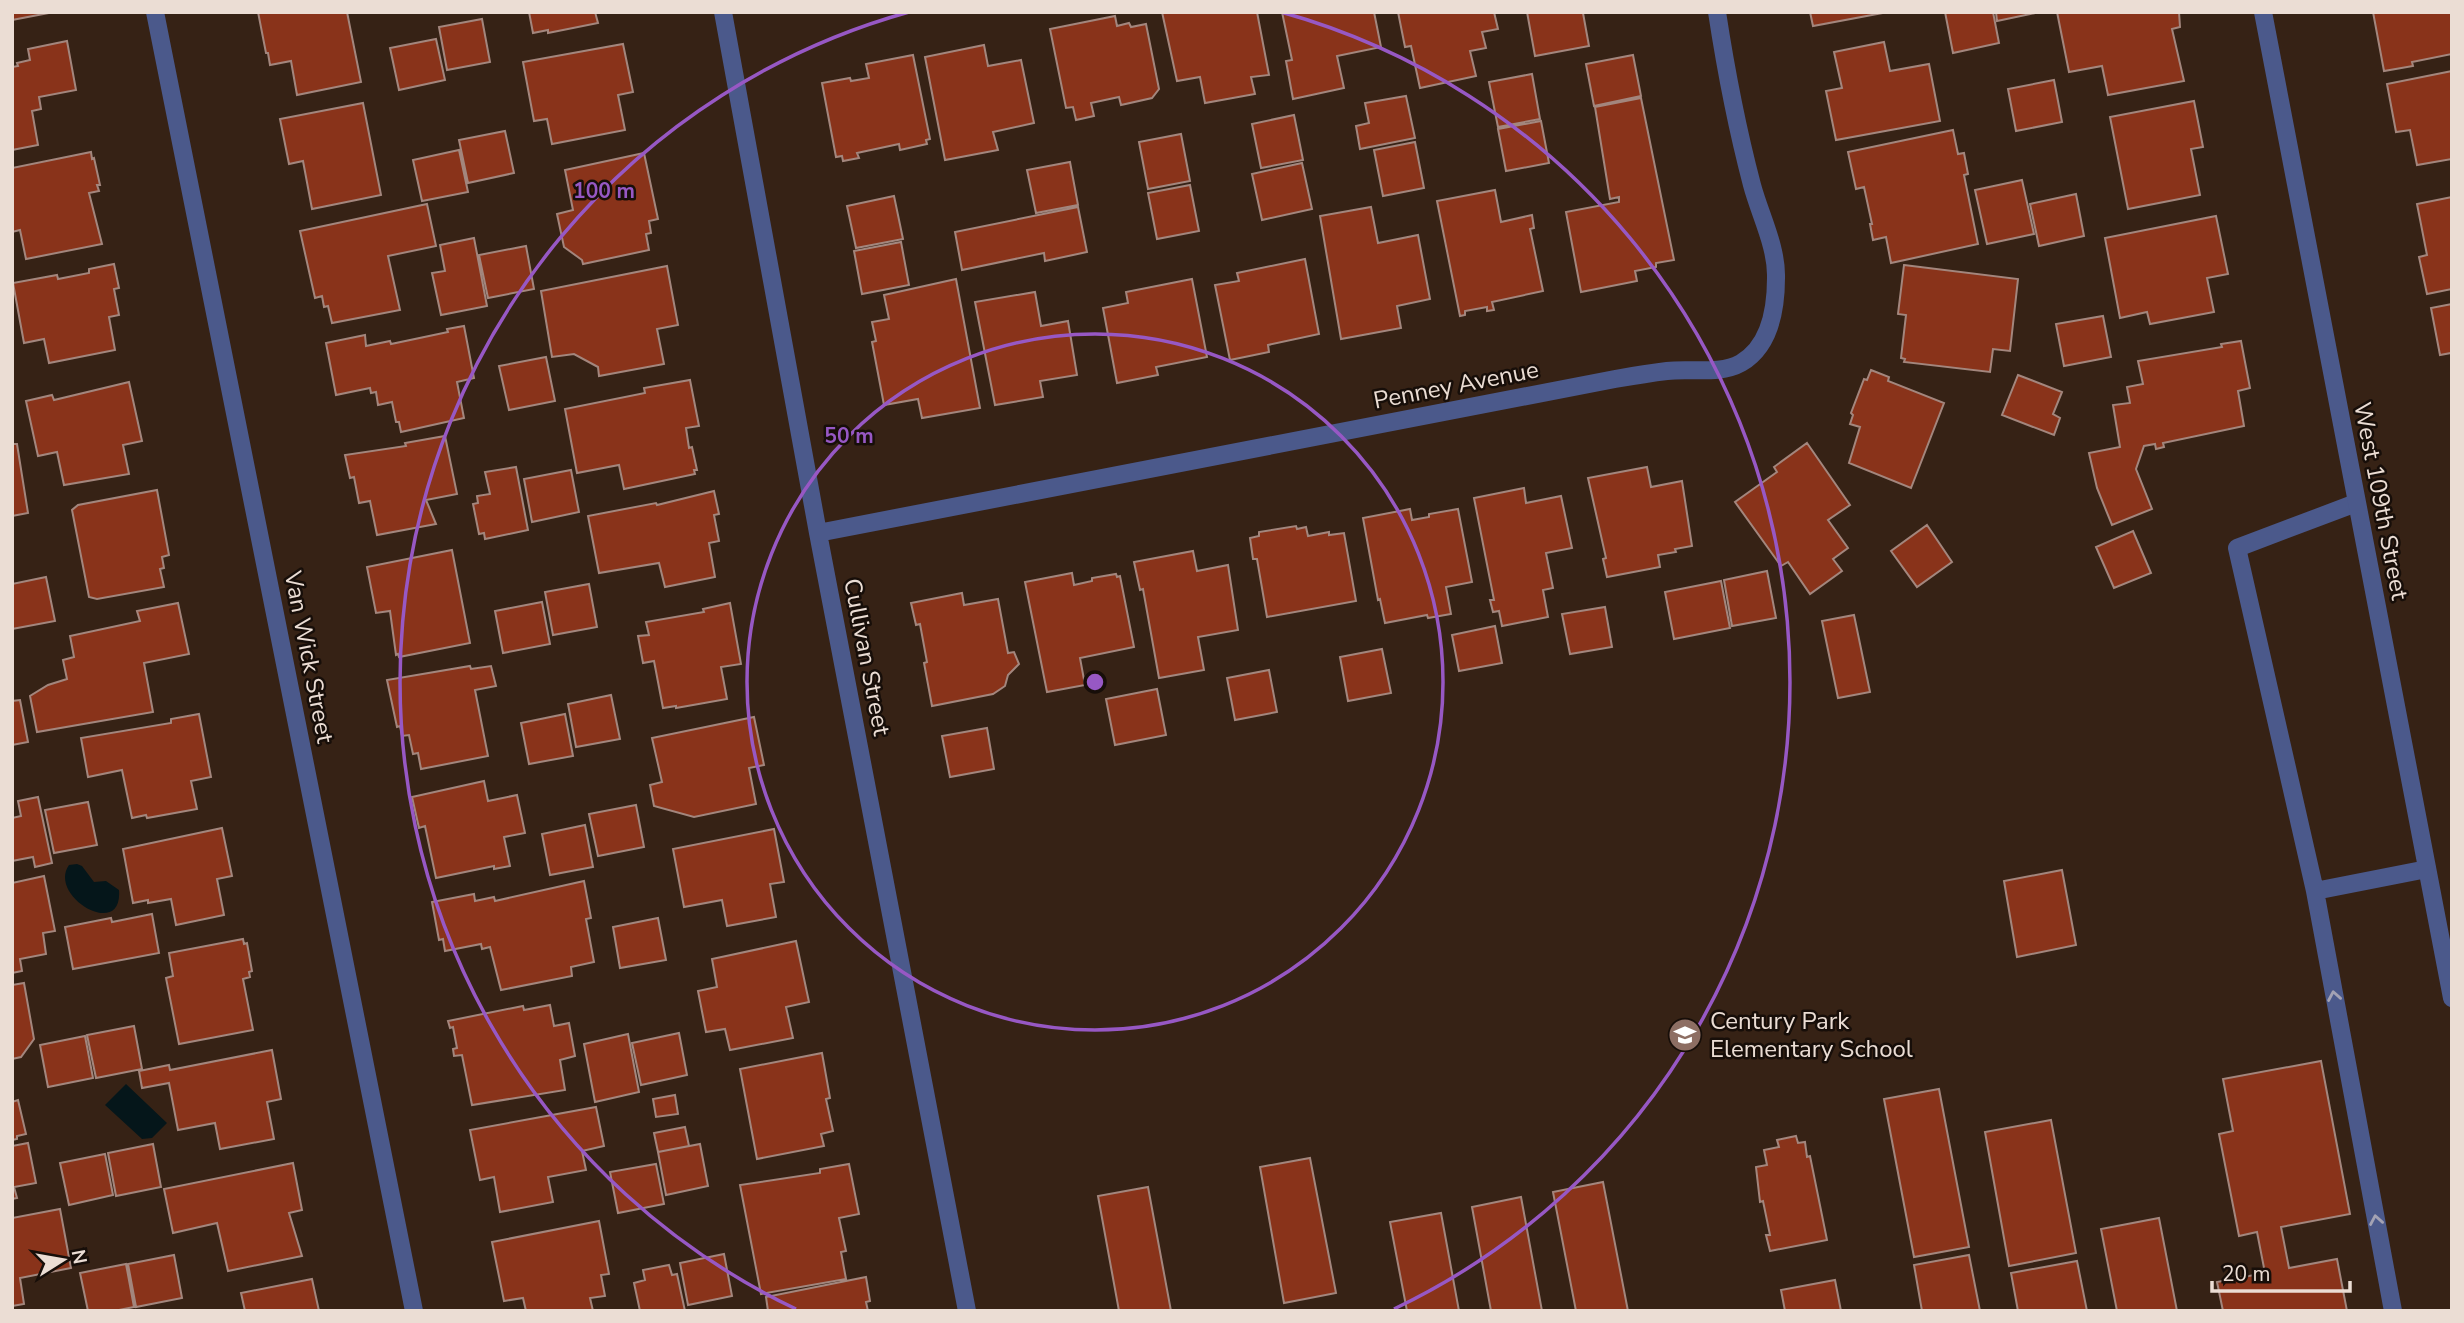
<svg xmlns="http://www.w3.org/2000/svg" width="2464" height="1323" font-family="'Nunito Sans',sans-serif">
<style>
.water{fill:#05161a}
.building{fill:#89331a;stroke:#a3867d;stroke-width:2}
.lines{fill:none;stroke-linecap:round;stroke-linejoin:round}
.service{stroke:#4b598b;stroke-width:18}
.minor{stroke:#4b598b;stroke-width:18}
.oneway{stroke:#a3a2b3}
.ring{fill:none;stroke:#9758c4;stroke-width:3.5}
.labels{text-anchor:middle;stroke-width:5;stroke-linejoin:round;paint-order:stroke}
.street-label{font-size:24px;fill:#ebddd4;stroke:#170e09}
.poi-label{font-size:24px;fill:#ebddd4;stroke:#170e09;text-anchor:start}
.centre{fill:#9758c4;stroke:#170e09;stroke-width:3.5}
.ring-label{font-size:21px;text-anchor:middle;font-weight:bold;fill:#9758c4;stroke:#170e09;stroke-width:5;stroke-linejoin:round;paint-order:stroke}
</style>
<rect width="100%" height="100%" fill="#362215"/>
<path class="water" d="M 77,864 L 82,866 L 94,882 L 106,881 L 119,890 C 123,941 47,896 69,865 Z
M 126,1084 L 167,1123 L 152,1138 L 142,1139 L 105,1105 Z"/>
<path class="building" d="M 12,12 L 54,12 L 12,20 Z
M 258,12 L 347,12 L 361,82 L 297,95 L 291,61 L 270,65 L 268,53 L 266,53 Z
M 529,12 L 595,12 L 598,23 L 548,33 L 548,30 L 533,33 Z
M 1162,12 L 1257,12 L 1269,75 L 1251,77 L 1255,94 L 1205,103 L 1200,77 L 1177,81 Z
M 1282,12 L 1374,12 L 1381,47 L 1337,56 L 1344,88 L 1293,99 L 1286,61 L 1292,60 Z
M 1398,12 L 1494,12 L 1498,29 L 1482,32 L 1486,48 L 1470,51 L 1476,76 L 1420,88 L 1411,46 L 1405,47 Z
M 1527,12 L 1589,12 L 1583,13 L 1589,46 L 1535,56 Z
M 1810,12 L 1888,12 L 1813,26 Z
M 1945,12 L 1993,12 L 1999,43 L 1953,53 Z
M 1996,12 L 2040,12 L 1997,21 Z
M 2057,12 L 2179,12 L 2180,27 L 2172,29 L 2184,81 L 2108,95 L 2102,66 L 2069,72 Z
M 2373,12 L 2452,12 L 2452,54 L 2412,62 L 2413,66 L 2384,71 Z
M 1115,16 L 1117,26 L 1129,23 L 1131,27 L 1146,24 L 1159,89 L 1152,98 L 1121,105 L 1119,97 L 1091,103 L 1094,116 L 1076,120 L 1073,107 L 1066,108 L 1050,29 Z
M 482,19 L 490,62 L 447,70 L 439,27 Z
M 436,39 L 445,80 L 399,90 L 390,48 Z
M 67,41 L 76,90 L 39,97 L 41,109 L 32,111 L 38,145 L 12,150 L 12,67 L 18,66 L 17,63 L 30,60 L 28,49 Z
M 1884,42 L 1890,71 L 1929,64 L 1940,121 L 1836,140 L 1826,91 L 1842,88 L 1834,52 Z
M 623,44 L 633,92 L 618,95 L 625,130 L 552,144 L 547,119 L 534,121 L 523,62 Z
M 984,45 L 988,66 L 1021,60 L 1034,123 L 993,132 L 998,150 L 945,160 L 925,57 Z
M 913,55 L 930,139 L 926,140 L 927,144 L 900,150 L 899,144 L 857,153 L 859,158 L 843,161 L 842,156 L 836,157 L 822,83 L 850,78 L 851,81 L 869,78 L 866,64 Z
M 1633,55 L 1641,96 L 1594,106 L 1586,64 Z
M 2452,71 L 2452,159 L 2417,165 L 2410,130 L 2396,132 L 2387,84 Z
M 1532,74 L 1540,119 L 1498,127 L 1489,82 Z
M 2054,80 L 2062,122 L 2016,131 L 2008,89 Z
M 1406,96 L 1415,138 L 1360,149 L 1356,126 L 1369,123 L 1365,103 Z
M 1641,98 L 1674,260 L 1656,263 L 1656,267 L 1635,271 L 1637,281 L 1581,292 L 1566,212 L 1619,202 L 1619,197 L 1610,199 L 1595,107 Z
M 2194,101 L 2203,147 L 2191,149 L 2200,195 L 2128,209 L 2110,117 Z
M 363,103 L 381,195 L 312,209 L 303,161 L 289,164 L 280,119 Z
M 1294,115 L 1303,160 L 1261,168 L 1252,124 Z
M 1541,121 L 1549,163 L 1506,171 L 1498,129 Z
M 1953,130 L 1958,154 L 1964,153 L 1968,174 L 1964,175 L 1978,244 L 1891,263 L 1886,237 L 1873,240 L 1870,224 L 1872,224 L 1864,187 L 1856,189 L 1848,152 Z
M 505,131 L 514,173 L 468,183 L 459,140 Z
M 1181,134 L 1190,181 L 1148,189 L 1139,142 Z
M 1415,142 L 1424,188 L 1383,196 L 1374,150 Z
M 459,150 L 468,192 L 422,201 L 413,160 Z
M 91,152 L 92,159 L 94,158 L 100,185 L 97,185 L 99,191 L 89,193 L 102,244 L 26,259 L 20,230 L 12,232 L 12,168 Z
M 644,153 L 658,219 L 649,221 L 651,233 L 646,234 L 649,250 L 583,264 L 582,260 L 564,247 L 557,214 L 573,210 L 565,170 Z
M 1070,162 L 1078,205 L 1036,213 L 1027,170 Z
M 1302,163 L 1312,209 L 1262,220 L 1252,174 Z
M 2022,180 L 2034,234 L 1987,244 L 1975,190 Z
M 1190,185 L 1199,231 L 1157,239 L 1148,193 Z
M 1495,190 L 1501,222 L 1532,215 L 1534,228 L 1530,229 L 1543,291 L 1492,302 L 1494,310 L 1487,311 L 1487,307 L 1465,311 L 1465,315 L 1460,316 L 1437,201 Z
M 2076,194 L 2084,236 L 2039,246 L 2030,204 Z
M 894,196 L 903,239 L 856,248 L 847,206 Z
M 2452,197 L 2452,289 L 2427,294 L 2419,257 L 2427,255 L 2417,204 Z
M 427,204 L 436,246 L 388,256 L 400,310 L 332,323 L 328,306 L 324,307 L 322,296 L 315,298 L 300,231 Z
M 1078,207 L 1087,252 L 1045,261 L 1044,253 L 962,270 L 955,232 Z
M 1371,207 L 1378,243 L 1418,235 L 1430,299 L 1397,306 L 1401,328 L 1341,339 L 1320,216 Z
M 2216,216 L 2228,274 L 2207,278 L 2214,312 L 2150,324 L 2147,312 L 2120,318 L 2105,238 Z
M 474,238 L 487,306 L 441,315 L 432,273 L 445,271 L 440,245 Z
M 901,242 L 909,285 L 862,294 L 854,251 Z
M 526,246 L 534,289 L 488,298 L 479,255 Z
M 1305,259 L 1319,334 L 1268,345 L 1269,352 L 1230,360 L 1215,285 L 1239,281 L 1237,273 Z
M 114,264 L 119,288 L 114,289 L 119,315 L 109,317 L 115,350 L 49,363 L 44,339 L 24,343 L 13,283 L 57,275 L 58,279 L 89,273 L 89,269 Z
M 1904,265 L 2018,279 L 2010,351 L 1993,349 L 1990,372 L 1904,362 L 1905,359 L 1901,358 L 1906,315 L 1898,314 Z
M 667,266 L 678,325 L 657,329 L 664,364 L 599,376 L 598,367 L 574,354 L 552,357 L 541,291 Z
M 956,279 L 980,408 L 922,418 L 918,399 L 884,405 L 872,342 L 876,341 L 872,322 L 889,319 L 884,295 Z
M 1192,279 L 1207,357 L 1156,367 L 1158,375 L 1117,383 L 1103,308 L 1128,303 L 1126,292 Z
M 1035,292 L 1041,326 L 1068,321 L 1077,375 L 1040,381 L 1043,397 L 995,405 L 975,302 Z
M 2452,304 L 2452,359 L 2451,353 L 2440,355 L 2431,308 Z
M 2103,316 L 2111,357 L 2064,366 L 2056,324 Z
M 464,326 L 474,378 L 457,382 L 464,418 L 401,432 L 399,422 L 396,422 L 392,402 L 378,405 L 376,392 L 371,393 L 370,388 L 336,395 L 326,343 L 365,335 L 366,346 L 390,341 L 391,344 L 448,332 L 447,329 Z
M 2241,341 L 2250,388 L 2238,391 L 2244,426 L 2163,443 L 2164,447 L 2156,449 L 2155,444 L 2144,446 L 2136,469 L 2152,509 L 2112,525 L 2097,488 L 2089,453 L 2120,447 L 2113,405 L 2130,403 L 2127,387 L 2143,384 L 2138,361 L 2222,347 L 2221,344 Z
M 546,357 L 555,401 L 509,410 L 499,366 Z
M 1871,370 L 1889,377 L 1888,381 L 1944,403 L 1911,488 L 1849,463 L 1860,427 L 1850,424 L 1853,415 L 1851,413 L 1864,379 L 1867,380 Z
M 2018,375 L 2062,392 L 2053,414 L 2060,418 L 2054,435 L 2002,415 Z
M 690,380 L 699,426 L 686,428 L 689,448 L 692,447 L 697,470 L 694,470 L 695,474 L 624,489 L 619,465 L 577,473 L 565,409 L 645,393 L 644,388 Z
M 129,382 L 142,441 L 123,445 L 129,474 L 64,485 L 57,452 L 38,456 L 26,401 L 52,395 L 54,400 Z
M 445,436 L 457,494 L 426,500 L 436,524 L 377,535 L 370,501 L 359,503 L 354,477 L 350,478 L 345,455 L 406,446 L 405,443 Z
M 1807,443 L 1850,505 L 1828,520 L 1848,548 L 1833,559 L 1842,571 L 1810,594 L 1788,562 L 1781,566 L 1735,502 L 1777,472 L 1774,467 Z
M 12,444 L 17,444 L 28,513 L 12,516 Z
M 516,467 L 528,530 L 485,539 L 484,533 L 479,534 L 473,504 L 478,503 L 477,496 L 490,494 L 485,472 Z
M 1647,467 L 1651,487 L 1682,481 L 1692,546 L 1675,549 L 1676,552 L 1658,555 L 1660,567 L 1607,577 L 1603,559 L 1606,558 L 1588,478 Z
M 571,470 L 579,512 L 532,522 L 524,479 Z
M 1524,488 L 1526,503 L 1561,496 L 1572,548 L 1546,553 L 1553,588 L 1543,590 L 1548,617 L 1502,626 L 1499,611 L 1493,612 L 1490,600 L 1494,600 L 1474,498 Z
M 157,490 L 169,555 L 162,557 L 164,568 L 160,569 L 164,587 L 97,599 L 89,597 L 72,510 L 78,505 Z
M 714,491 L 719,514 L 714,515 L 719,541 L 709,543 L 715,577 L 665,587 L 659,563 L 599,573 L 588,516 L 656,503 L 657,505 Z
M 1410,509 L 1412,520 L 1429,517 L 1429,514 L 1458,509 L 1472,582 L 1446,587 L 1451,614 L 1428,618 L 1427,615 L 1385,623 L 1380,599 L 1378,600 L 1363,518 Z
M 1927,525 L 1952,562 L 1917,587 L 1891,551 Z
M 1296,526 L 1297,529 L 1306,527 L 1308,536 L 1329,532 L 1329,535 L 1344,533 L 1356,601 L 1267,617 L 1257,559 L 1253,559 L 1250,538 L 1259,536 L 1259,532 Z
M 2133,531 L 2151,573 L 2114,588 L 2096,547 Z
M 452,550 L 470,643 L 399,657 L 398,654 L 396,655 L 390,611 L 376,613 L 367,567 Z
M 1193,551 L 1197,571 L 1228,565 L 1238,630 L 1198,637 L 1204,670 L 1159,678 L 1143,589 L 1140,590 L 1134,562 Z
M 1767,571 L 1776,618 L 1732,626 L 1724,580 Z
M 1072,573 L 1074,585 L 1092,581 L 1092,578 L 1116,574 L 1117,577 L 1120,576 L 1134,647 L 1080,658 L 1085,685 L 1047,692 L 1025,582 Z
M 46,577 L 55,621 L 12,629 L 12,584 Z
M 1721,581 L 1730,628 L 1674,639 L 1665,592 Z
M 589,584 L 597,627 L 553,635 L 545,592 Z
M 962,593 L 964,605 L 998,599 L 1008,653 L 1014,652 L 1019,664 L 1008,675 L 1005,686 L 993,694 L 932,706 L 924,663 L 927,662 L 920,624 L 916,625 L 911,603 Z
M 542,602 L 550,644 L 503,653 L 495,611 Z
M 178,603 L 189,654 L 144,663 L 153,712 L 37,732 L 30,696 L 48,685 L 67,679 L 63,660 L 74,657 L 70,636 L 140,621 L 137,611 Z
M 730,603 L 741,664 L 721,667 L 727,699 L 676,708 L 676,706 L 663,708 L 654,661 L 643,663 L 638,636 L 649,635 L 646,622 L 704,612 L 703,609 Z
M 1605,607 L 1612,647 L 1570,654 L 1562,614 Z
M 1854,615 L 1870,692 L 1838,698 L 1822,621 Z
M 1495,626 L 1502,663 L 1459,671 L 1452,635 Z
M 1382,649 L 1391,693 L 1348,701 L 1340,657 Z
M 470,666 L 471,669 L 491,666 L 496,686 L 475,690 L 488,756 L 421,769 L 418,753 L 413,754 L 409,735 L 402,736 L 400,726 L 397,727 L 387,680 Z
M 1269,670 L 1277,712 L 1235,720 L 1227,678 Z
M 1157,689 L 1166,735 L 1115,745 L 1106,699 Z
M 611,695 L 620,739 L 576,747 L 568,704 Z
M 20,700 L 28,742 L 12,745 L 12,701 Z
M 199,714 L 211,777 L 191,781 L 197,809 L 147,818 L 146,815 L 132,818 L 122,770 L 88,777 L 81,738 L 171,723 L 171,719 Z
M 565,714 L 573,756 L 529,764 L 521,723 Z
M 754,717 L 764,765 L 749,768 L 756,804 L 694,817 L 654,806 L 650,785 L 662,782 L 652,738 Z
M 987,728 L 994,769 L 950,777 L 942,736 Z
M 484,781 L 488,801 L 517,795 L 525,833 L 504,837 L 510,866 L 494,869 L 494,866 L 436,878 L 425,826 L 419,828 L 412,797 Z
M 38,797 L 52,863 L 35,867 L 33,857 L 12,861 L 12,818 L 21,816 L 18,801 Z
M 88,802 L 97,845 L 54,853 L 45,810 Z
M 636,805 L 644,847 L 598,856 L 589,814 Z
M 585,825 L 593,867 L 550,875 L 542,834 Z
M 222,828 L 232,876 L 217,879 L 224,915 L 176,925 L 171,899 L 148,903 L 148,900 L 133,903 L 123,849 Z
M 774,829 L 784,882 L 770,884 L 776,917 L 727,926 L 722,900 L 684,907 L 673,849 Z
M 2062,870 L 2076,945 L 2017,957 L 2004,881 Z
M 44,876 L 55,931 L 43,933 L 46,954 L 20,959 L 22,971 L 12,973 L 12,883 Z
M 584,881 L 591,918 L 586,919 L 594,962 L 571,967 L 572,976 L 501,990 L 490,947 L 482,949 L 481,944 L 445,951 L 443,939 L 439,940 L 432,902 L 474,894 L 475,901 L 494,897 L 495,901 Z
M 152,914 L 159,953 L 73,969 L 65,927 L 111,918 L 112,922 Z
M 658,918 L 666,960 L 620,968 L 613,927 Z
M 243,939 L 244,944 L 247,943 L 252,971 L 249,972 L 250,977 L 243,979 L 253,1030 L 179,1044 L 166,978 L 173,976 L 169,953 Z
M 796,941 L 809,1002 L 786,1007 L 793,1038 L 730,1050 L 725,1029 L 706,1032 L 698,991 L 717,987 L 712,959 Z
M 24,983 L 34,1039 L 21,1057 L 12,1059 L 12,985 Z
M 550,1005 L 554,1026 L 569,1023 L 575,1056 L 560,1060 L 565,1090 L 472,1105 L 462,1055 L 454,1056 L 453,1049 L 457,1048 L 453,1027 L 450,1028 L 448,1021 L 523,1006 L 524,1010 Z
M 134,1026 L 142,1069 L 96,1078 L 87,1035 Z
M 679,1033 L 687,1075 L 641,1085 L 632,1043 Z
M 628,1034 L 639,1092 L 595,1102 L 584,1044 Z
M 85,1036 L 93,1078 L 48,1087 L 40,1045 Z
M 272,1050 L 281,1099 L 267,1102 L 274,1139 L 220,1149 L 215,1123 L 178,1130 L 169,1083 L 142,1088 L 139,1071 L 169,1065 L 170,1070 Z
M 822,1053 L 830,1098 L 826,1099 L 833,1131 L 821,1134 L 824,1146 L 757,1159 L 740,1069 Z
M 2321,1061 L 2350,1214 L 2281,1227 L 2289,1268 L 2337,1259 L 2347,1311 L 2223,1311 L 2217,1282 L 2265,1273 L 2257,1232 L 2239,1236 L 2219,1134 L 2233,1131 L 2223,1079 Z
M 1939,1089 L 1969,1247 L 1914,1257 L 1884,1099 Z
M 675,1095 L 678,1114 L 656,1117 L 653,1099 Z
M 18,1100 L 26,1134 L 17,1136 L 17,1139 L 12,1140 L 12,1102 Z
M 596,1107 L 604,1146 L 582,1151 L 586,1170 L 548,1177 L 553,1202 L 500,1212 L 494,1177 L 480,1180 L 470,1130 Z
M 2051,1120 L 2076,1253 L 2009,1266 L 1985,1132 Z
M 685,1127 L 689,1146 L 658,1152 L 654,1133 Z
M 1796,1136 L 1798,1143 L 1805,1142 L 1807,1157 L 1810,1156 L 1827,1240 L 1770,1251 L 1766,1235 L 1770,1235 L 1763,1201 L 1760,1202 L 1756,1167 L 1767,1165 L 1764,1150 L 1779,1147 L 1777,1140 Z
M 28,1143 L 36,1183 L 14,1187 L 17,1198 L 12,1199 L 12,1146 Z
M 153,1144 L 161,1187 L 116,1196 L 108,1153 Z
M 700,1144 L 708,1186 L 666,1195 L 658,1152 Z
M 105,1154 L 113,1195 L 69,1205 L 60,1163 Z
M 1310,1158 L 1336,1293 L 1284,1303 L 1260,1167 Z
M 293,1163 L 302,1210 L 289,1213 L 302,1256 L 228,1271 L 217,1223 L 173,1233 L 164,1189 Z
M 656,1164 L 664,1204 L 618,1213 L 610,1172 Z
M 849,1164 L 859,1214 L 839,1218 L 846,1251 L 841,1252 L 846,1279 L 761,1294 L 740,1185 L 820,1173 L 820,1169 Z
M 1603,1182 L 1628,1311 L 1576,1311 L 1553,1192 Z
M 1148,1187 L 1171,1311 L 1119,1311 L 1098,1196 Z
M 1521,1197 L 1542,1311 L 1491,1311 L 1472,1207 Z
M 60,1209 L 71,1268 L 20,1278 L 24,1304 L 12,1306 L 12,1218 Z
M 1441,1213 L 1459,1311 L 1407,1311 L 1390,1222 Z
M 2159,1218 L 2177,1311 L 2117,1311 L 2101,1229 Z
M 599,1221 L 609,1274 L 601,1275 L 605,1296 L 590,1298 L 593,1311 L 526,1311 L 523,1298 L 504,1301 L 492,1242 Z
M 724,1254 L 732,1296 L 688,1305 L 680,1263 Z
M 174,1255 L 182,1298 L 136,1307 L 128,1264 Z
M 1969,1255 L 1980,1311 L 1922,1311 L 1914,1265 Z
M 2077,1261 L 2087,1311 L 2018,1311 L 2011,1273 Z
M 126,1264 L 134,1307 L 114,1311 L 88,1311 L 80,1273 Z
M 669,1265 L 672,1275 L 677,1274 L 685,1311 L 640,1311 L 634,1283 L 645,1280 L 643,1270 Z
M 866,1277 L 870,1301 L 866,1302 L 868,1311 L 768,1311 L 766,1297 Z
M 312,1279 L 319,1311 L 245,1311 L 241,1293 Z
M 1835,1280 L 1841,1311 L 1785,1311 L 1781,1290 Z"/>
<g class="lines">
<path class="service" d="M 2356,503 L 2237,548 L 2315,891 L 2427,869
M 2315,891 L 2393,1311"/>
<path class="minor" d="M 155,12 L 414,1311
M 723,12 L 818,533 L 967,1311
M 2263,12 L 2452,998
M 818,533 L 1615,379 C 1632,376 1650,373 1667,371 C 1690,368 1720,375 1741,363 C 1770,346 1776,309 1776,278 C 1777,247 1760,215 1752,185 C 1737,128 1726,71 1717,12"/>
</g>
<defs><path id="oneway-chevron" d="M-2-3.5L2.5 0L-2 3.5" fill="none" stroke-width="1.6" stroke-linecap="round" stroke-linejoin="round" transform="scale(1.75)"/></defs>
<g class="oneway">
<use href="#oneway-chevron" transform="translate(2334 996) rotate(-100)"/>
<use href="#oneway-chevron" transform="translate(2376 1220) rotate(-100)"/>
</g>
<g class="ring">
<circle cx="1095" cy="682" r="348"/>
<path d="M796 1309A695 695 0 0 1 909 12M1281 12A695 695 0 0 1 1394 1309"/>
</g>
<defs>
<symbol id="school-disc" viewBox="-11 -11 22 22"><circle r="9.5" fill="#8d6e63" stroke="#170e09"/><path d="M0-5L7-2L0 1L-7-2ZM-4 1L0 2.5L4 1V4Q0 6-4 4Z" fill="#fff"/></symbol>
</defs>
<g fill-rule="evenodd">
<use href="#school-disc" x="1666" y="1016" width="38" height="38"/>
</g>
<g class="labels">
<g class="street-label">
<text transform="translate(1456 385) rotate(-11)" y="8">Penney Avenue</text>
<text transform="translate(2381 501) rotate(79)" y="8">West 109th Street</text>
<text transform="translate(309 657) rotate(79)" y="8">Van Wick Street</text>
<text transform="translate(867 657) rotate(79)" y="8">Cullivan Street</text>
</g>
<g class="poi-label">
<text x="1710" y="1029">Century Park<tspan x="1710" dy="28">Elementary School</tspan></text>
</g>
</g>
<circle cx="1095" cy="682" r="10" class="centre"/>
<g class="ring-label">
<text x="604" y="198">100 m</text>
<text x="849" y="443">50 m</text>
</g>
<rect width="2464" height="1323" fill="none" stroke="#ebddd4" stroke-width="28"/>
<g transform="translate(63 1260) rotate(79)" stroke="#170e09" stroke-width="5" paint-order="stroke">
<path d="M0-5L12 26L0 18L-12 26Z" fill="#ebddd4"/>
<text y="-10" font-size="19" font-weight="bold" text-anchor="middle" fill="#ebddd4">N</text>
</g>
<path d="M2212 1281v10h138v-10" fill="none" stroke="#ebddd4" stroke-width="3.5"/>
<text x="2222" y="1281" font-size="21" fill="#ebddd4" stroke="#170e09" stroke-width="5" paint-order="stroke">20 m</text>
</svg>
